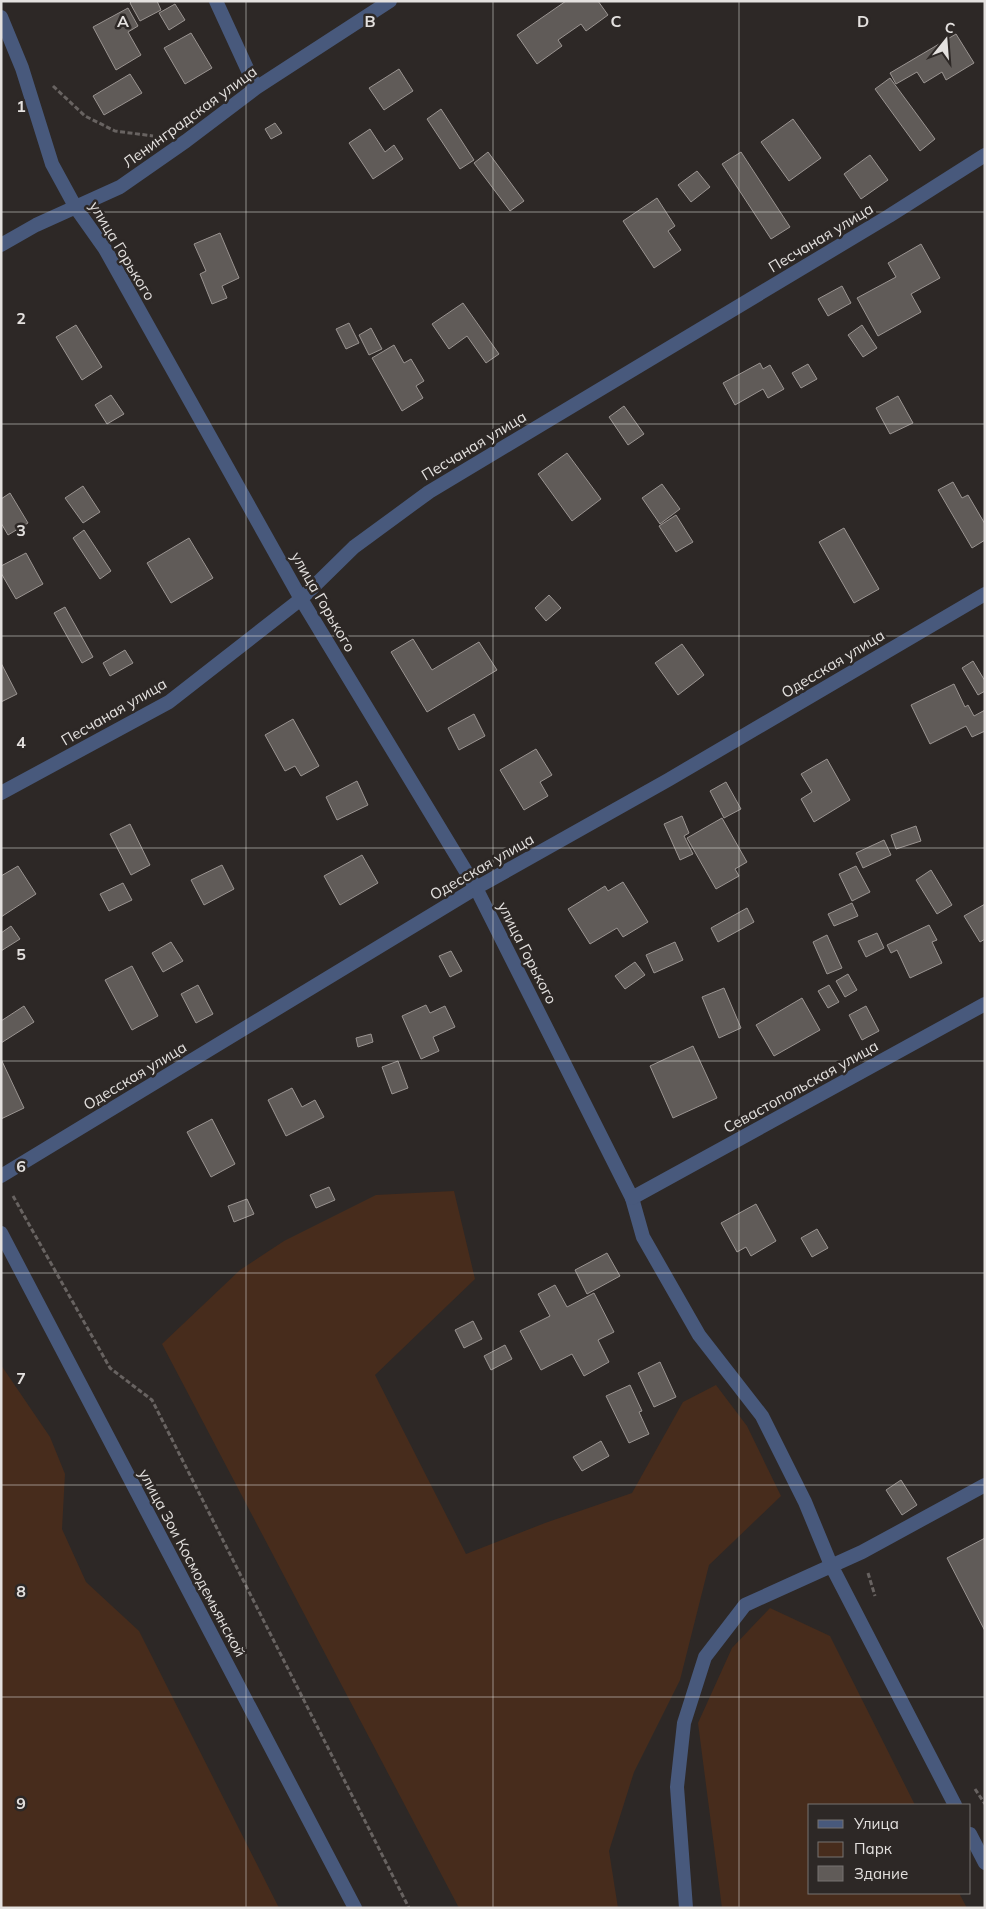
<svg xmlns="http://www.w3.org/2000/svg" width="986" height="1909" font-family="Mulish,sans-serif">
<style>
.green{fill:#472c1c}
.building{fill:#605b58;stroke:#9a9491}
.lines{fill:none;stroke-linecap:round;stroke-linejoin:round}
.path{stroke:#686361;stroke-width:3;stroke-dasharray:5 2.5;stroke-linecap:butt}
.service{stroke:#48597c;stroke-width:14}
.minor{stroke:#48597c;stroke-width:14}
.tertiary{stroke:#48597c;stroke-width:14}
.grid{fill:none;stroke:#e4e1df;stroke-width:1;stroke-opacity:0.55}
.labels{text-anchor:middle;stroke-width:5;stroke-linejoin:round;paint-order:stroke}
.street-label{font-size:15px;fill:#e4e1df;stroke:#2d2826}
.grid-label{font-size:16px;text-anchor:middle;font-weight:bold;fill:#e4e1df;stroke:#2d2826;stroke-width:5;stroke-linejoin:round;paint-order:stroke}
</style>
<rect width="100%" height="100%" fill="#2d2826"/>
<path class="green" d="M 454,1191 L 475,1279 L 375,1375 L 466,1554 L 545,1523 L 632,1493 L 683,1402 L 716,1385 L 747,1426 L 781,1496 L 709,1565 L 680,1680 L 634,1772 L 609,1851 L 618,1908 L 459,1908 L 162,1344 L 240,1270 L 284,1241 L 376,1195 Z
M 1,1365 L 50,1437 L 65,1474 L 62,1529 L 86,1582 L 139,1631 L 279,1908 L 1,1908 Z
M 770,1608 L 830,1636 L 915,1805 L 810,1805 L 810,1893 L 959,1893 L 967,1908 L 722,1908 L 698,1723 L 732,1648 Z"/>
<path class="building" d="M 132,1 L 157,1 L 161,10 L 140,21 L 130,3 Z
M 566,1 L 598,1 L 608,15 L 586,31 L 581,24 L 558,40 L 562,46 L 537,64 L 517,35 Z
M 175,4 L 185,20 L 169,30 L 159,13 Z
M 128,8 L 138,26 L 128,32 L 141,55 L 116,70 L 93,27 Z
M 191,33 L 212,68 L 185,84 L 164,48 Z
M 956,34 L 974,63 L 946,80 L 942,72 L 924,83 L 917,72 L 896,84 L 890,73 Z
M 399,69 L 413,91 L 384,110 L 369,88 Z
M 130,74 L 142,93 L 104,115 L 93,96 Z
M 890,78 L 935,139 L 920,151 L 875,89 Z
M 441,109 L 474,160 L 460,169 L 427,119 Z
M 793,119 L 821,158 L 789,181 L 761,142 Z
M 275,123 L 282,133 L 271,139 L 265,129 Z
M 370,129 L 385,152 L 394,145 L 403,159 L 373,179 L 349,143 Z
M 488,152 L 524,201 L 510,211 L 474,163 Z
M 741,152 L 790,227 L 771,239 L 722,164 Z
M 870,155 L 888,180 L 861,199 L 844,174 Z
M 697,171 L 710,187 L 691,202 L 678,185 Z
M 657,198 L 675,226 L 668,231 L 681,250 L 654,268 L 623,221 Z
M 220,233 L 239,278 L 222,286 L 227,298 L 212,304 L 200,274 L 206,271 L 194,244 Z
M 921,244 L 940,278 L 911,294 L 921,312 L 878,336 L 857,298 L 896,277 L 888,263 Z
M 842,286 L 851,303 L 828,316 L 818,299 Z
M 463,303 L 499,354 L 486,363 L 467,336 L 449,349 L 432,324 Z
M 349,323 L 359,343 L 346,349 L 336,329 Z
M 76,325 L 102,367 L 82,380 L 56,337 Z
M 862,325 L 877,348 L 863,357 L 848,335 Z
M 371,328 L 382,349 L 369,355 L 359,335 Z
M 394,345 L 404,363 L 411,359 L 424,381 L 416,386 L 423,398 L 402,411 L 372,358 Z
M 760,363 L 763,369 L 770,365 L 784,389 L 768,398 L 763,389 L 735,405 L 723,383 Z
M 808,364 L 817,379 L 801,388 L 792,373 Z
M 111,395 L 124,414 L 107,424 L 95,405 Z
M 898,396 L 913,423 L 890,434 L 876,408 Z
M 624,406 L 644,434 L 628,445 L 609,417 Z
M 567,453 L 601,499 L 572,521 L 538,474 Z
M 953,482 L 962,498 L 968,495 L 985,524 L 985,540 L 972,548 L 938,490 Z
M 662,484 L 680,509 L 660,524 L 642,498 Z
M 83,486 L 100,512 L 83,523 L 65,498 Z
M 10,493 L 28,523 L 8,535 L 1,523 L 1,499 Z
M 676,515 L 693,542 L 676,552 L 659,526 Z
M 844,528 L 879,589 L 854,603 L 819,542 Z
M 84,530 L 111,571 L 100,579 L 73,538 Z
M 189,538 L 213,578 L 171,603 L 147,563 Z
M 26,553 L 43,584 L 16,599 L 1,573 L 1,566 Z
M 549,595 L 561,608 L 546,621 L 535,608 Z
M 65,607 L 93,657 L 82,663 L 54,613 Z
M 413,639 L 432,670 L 479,642 L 497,670 L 427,712 L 391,652 Z
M 682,644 L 704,675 L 678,695 L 655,663 Z
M 125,650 L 133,663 L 110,676 L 103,663 Z
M 973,661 L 985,681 L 985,691 L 978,695 L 962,668 Z
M 1,663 L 17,694 L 1,702 Z
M 954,684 L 965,707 L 968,705 L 974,716 L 985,710 L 985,731 L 972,737 L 966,726 L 930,744 L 911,705 Z
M 474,714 L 485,736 L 459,750 L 448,728 Z
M 293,719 L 319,766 L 301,776 L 295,766 L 285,771 L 265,735 Z
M 536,749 L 552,775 L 540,782 L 548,796 L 524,810 L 500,770 Z
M 827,759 L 850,800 L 814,822 L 801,799 L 812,792 L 801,774 Z
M 357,781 L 368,805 L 337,820 L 326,797 Z
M 726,782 L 741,809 L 724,818 L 710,791 Z
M 682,816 L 689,833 L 684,836 L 693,854 L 680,860 L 664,824 Z
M 722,818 L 747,862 L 735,869 L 739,876 L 716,889 L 687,838 Z
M 130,824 L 150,865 L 131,875 L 110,834 Z
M 916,826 L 921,841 L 896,849 L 891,835 Z
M 884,840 L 891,855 L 863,868 L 856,853 Z
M 362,855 L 378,883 L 340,905 L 324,876 Z
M 222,865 L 234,889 L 204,905 L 191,880 Z
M 18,866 L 36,894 L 1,917 L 1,876 Z
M 856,866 L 870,892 L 852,901 L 839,874 Z
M 931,870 L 952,905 L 937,914 L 916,880 Z
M 623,882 L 648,922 L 623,937 L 617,928 L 590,944 L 568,909 L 605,886 L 608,891 Z
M 123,883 L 132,900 L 109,911 L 100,894 Z
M 852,903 L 858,916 L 834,926 L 828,914 Z
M 985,904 L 985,939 L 980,942 L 964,916 Z
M 747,908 L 754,922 L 718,942 L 711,928 Z
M 929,925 L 937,940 L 932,942 L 942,963 L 910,978 L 897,950 L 891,953 L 887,945 Z
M 11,926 L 20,939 L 1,951 L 1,933 Z
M 877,933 L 884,948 L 866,957 L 858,941 Z
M 827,935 L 842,968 L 827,974 L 813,942 Z
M 171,942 L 183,961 L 163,972 L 152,953 Z
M 675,942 L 683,960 L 654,973 L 646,955 Z
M 451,951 L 462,971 L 450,977 L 439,956 Z
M 635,962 L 645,975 L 625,989 L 615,976 Z
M 132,966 L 158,1016 L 132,1030 L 105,980 Z
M 848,974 L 857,990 L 845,997 L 836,981 Z
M 198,985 L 213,1014 L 196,1023 L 181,994 Z
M 829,985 L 839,1002 L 828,1008 L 818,991 Z
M 724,988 L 741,1028 L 719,1038 L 702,997 Z
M 802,998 L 820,1030 L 774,1056 L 756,1025 Z
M 426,1005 L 430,1013 L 445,1006 L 455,1027 L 433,1037 L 439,1051 L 421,1059 L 402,1016 Z
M 24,1006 L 34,1022 L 1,1043 L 1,1021 Z
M 866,1006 L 879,1031 L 862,1040 L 849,1015 Z
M 371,1034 L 373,1042 L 358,1047 L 356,1038 Z
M 693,1046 L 717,1098 L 673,1118 L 650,1066 Z
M 1,1059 L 24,1108 L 1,1119 Z
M 398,1061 L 408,1088 L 392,1094 L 382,1067 Z
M 292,1088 L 302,1107 L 315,1100 L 324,1117 L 286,1136 L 268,1100 Z
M 212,1119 L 235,1164 L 211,1177 L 187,1132 Z
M 329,1187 L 335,1200 L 316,1208 L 310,1195 Z
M 247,1199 L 254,1214 L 234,1222 L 228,1206 Z
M 756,1204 L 776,1241 L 751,1256 L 746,1247 L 737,1252 L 721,1223 Z
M 817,1229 L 828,1248 L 812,1257 L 801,1238 Z
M 607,1253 L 620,1276 L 587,1294 L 575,1270 Z
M 555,1285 L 567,1307 L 594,1293 L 614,1332 L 598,1340 L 609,1362 L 584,1376 L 572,1354 L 541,1370 L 520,1331 L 550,1316 L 538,1294 Z
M 473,1321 L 482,1339 L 464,1348 L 455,1330 Z
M 505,1345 L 512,1359 L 491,1370 L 484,1356 Z
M 660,1362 L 676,1397 L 654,1407 L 638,1373 Z
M 630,1385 L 642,1411 L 639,1412 L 649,1434 L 629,1443 L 606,1396 Z
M 601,1441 L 609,1456 L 582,1471 L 573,1457 Z
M 901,1480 L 917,1505 L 902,1515 L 886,1490 Z
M 985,1538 L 985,1631 L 947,1558 Z"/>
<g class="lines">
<path class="path" d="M 53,86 L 85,116 L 115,131 L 153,136
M 13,1196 L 110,1368 L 152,1400 L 409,1908
M 868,1573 L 875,1596
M 975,1789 L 985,1804"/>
<path class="service" d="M 632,1198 L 643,1237 L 699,1335 L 762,1416 L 805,1502 L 831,1565 L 955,1805
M 970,1834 L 985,1863
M 686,1908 L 677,1787 L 684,1723 L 705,1657 L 745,1605 L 862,1552 L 985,1485"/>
<path class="minor" d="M 216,1 L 256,88
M 1,17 L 22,68 L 52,164 L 76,208 L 105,249 L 301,599 L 476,888 L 632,1198 L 985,1004
M 1,245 L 36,225 L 120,187 L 186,141 L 256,88 L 390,1
M 1,793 L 169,702 L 301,599 L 354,547 L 429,492 L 889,216 L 985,155
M 1,1176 L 476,888 L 668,780 L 985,594"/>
<path class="tertiary" d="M 1,1233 L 355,1908"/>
</g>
<path class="grid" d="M 246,1 L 246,1908M 493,1 L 493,1908M 739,1 L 739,1908M 1,212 L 985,212M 1,424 L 985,424M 1,636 L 985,636M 1,848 L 985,848M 1,1061 L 985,1061M 1,1273 L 985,1273M 1,1485 L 985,1485M 1,1697 L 985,1697"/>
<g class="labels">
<g class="street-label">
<text transform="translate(190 117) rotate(-36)" y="5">Ленинградская улица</text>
<text transform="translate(821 238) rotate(-31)" y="5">Песчаная улица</text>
<text transform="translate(122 251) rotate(59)" y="5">улица Горького</text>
<text transform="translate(474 446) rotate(-31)" y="5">Песчаная улица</text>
<text transform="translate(323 602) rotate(60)" y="5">улица Горького</text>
<text transform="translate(833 664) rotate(-31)" y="5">Одесская улица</text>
<text transform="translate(114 712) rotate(-30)" y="5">Песчаная улица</text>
<text transform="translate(482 867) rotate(-30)" y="5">Одесская улица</text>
<text transform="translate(527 953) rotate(63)" y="5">улица Горького</text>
<text transform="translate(135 1076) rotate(-31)" y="5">Одесская улица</text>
<text transform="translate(801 1087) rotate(-29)" y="5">Севастопольская улица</text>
<text transform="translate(192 1563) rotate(62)" y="5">улица Зои Космодемьянской</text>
</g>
</g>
<g class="grid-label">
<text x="123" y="27">A</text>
<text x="370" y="27">B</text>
<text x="616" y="27">C</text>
<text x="863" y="27">D</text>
<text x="21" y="112">1</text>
<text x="21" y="324">2</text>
<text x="21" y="536">3</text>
<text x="21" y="748">4</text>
<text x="21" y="960">5</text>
<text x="21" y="1172">6</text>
<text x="21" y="1384">7</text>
<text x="21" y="1597">8</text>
<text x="21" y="1809">9</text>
</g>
<rect width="986" height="1909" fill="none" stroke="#e4e1df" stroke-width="5"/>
<rect x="808" y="1804" width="162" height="90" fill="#2d2826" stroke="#767270"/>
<rect x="818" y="1820" width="25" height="8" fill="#48597c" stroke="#767270"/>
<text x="854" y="1829" font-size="15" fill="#e4e1df">Улица</text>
<rect x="818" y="1842" width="25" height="15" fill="#472c1c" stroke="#767270"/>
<text x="854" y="1854" font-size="15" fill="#e4e1df">Парк</text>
<rect x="818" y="1866" width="25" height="15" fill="#605b58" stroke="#767270"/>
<text x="854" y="1879" font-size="15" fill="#e4e1df">Здание</text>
<g transform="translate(946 40) rotate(17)" stroke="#2d2826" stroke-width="4" paint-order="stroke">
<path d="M0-4L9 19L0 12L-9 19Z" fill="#e4e1df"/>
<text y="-8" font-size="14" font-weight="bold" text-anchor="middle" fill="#e4e1df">С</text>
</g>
</svg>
